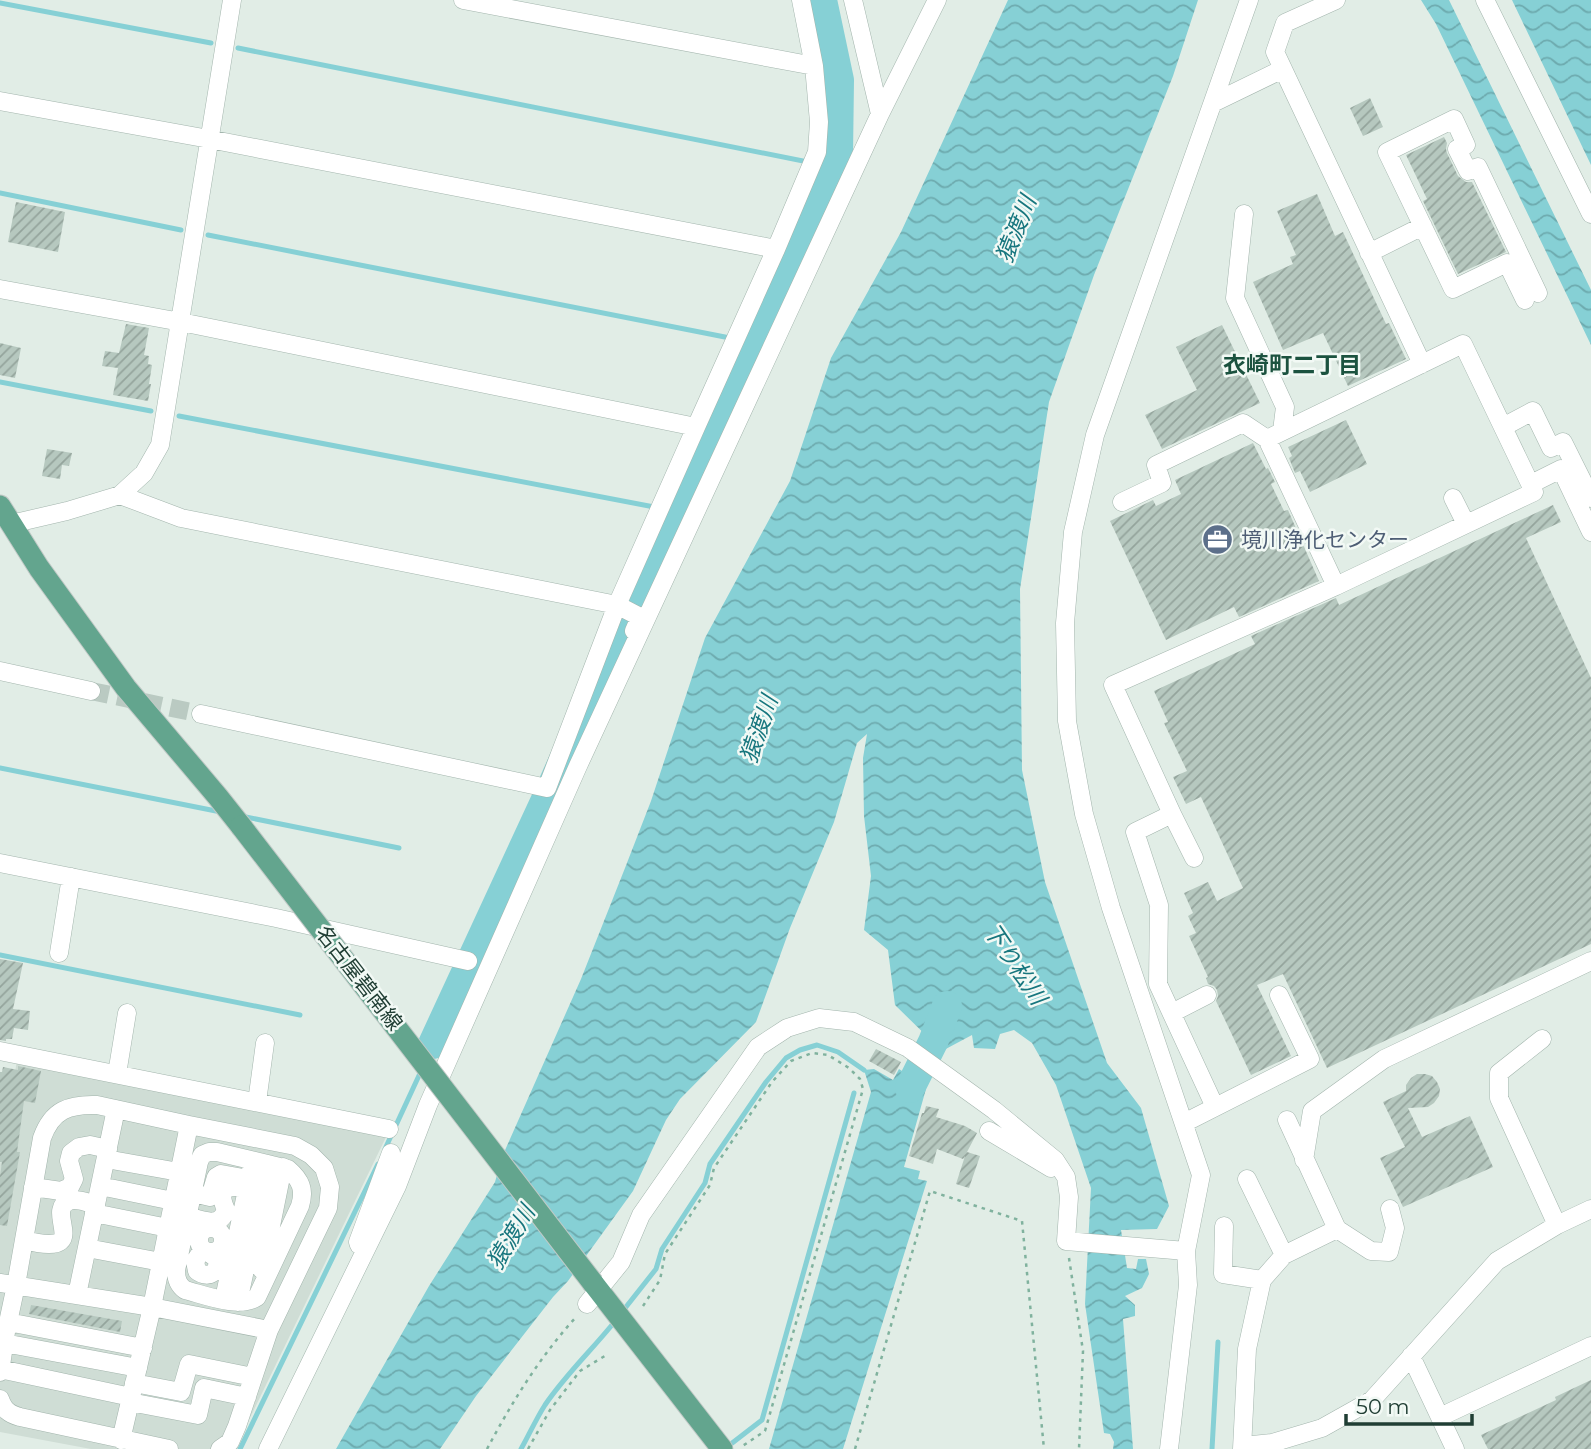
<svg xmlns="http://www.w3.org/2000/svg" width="1591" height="1449" font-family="Montserrat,'Noto Sans JP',sans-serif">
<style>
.built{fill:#cfddd5}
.water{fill:url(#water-waves)}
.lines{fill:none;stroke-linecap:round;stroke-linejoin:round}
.stream{stroke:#86d0d5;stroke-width:5}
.river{stroke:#86d0d5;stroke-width:30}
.building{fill:url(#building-hatch)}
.minor-tunnel{stroke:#bacac2;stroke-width:18;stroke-dasharray:18 9;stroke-linecap:butt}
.minor-casing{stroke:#a3b5ad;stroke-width:19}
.major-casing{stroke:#c1c9c6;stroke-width:23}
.path{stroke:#80b29e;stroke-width:2.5;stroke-dasharray:3.5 5;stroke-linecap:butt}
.minor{stroke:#fff;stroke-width:18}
.major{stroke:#63a58e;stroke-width:21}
.major-bridge-casing{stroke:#c1c9c6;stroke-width:23;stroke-linecap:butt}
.major-bridge{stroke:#63a58e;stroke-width:21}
.labels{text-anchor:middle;stroke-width:5;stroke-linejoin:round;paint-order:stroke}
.service-label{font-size:21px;fill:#4e5e75;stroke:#f2f9f5;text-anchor:start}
.street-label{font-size:21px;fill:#203e34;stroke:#f2f9f5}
.water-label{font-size:23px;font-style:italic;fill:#17767e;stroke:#f2f9f5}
.neighbourhood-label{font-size:23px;font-weight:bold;fill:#1b523f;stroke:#f2f9f5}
</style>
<defs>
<pattern id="water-waves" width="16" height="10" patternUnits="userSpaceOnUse" patternTransform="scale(1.75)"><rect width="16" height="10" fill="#86d0d5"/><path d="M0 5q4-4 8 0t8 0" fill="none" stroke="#6daaae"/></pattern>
<pattern id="building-hatch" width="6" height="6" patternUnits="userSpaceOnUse" patternTransform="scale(1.75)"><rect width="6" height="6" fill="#b6c8bf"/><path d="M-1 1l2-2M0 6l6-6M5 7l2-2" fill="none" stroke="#94a49c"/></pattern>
</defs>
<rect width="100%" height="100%" fill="#e1ede6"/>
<path class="built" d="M 17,1060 L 387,1135 L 235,1449 L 91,1449 L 0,1432 L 0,1165 Z"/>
<path class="water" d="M 1008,0 L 1198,0 L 1173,76 L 1094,275 L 1049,402 L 1020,589 L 1022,770 L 1045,882 L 1107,1063 L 1141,1108 L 1169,1206 L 1157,1229 L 1121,1230 L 1127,1268 L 1136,1269 L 1138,1259 L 1146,1259 L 1149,1274 L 1142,1288 L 1125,1296 L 1135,1305 L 1135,1316 L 1123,1319 L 1133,1449 L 1113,1449 L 1114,1442 L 1110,1434 L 1104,1433 L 1085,1304 L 1091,1188 L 1056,1085 L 1032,1043 L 1014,1030 L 1000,1034 L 995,1049 L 974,1048 L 972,1035 L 942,1051 L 895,1005 L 888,950 L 864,930 L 871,876 L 864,816 L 863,758 L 867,734 L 857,743 L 834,822 L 790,928 L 756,1022 L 680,1099 L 666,1120 L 633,1191 L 568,1281 L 553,1297 L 476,1396 L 440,1449 L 336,1449 L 429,1286 L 495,1182 L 502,1157 L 581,979 L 625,868 L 651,801 L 705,638 L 790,481 L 831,358 L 901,232 Z
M 1421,0 L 1449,0 L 1591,290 L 1591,345 L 1436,24 Z
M 1512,0 L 1591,0 L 1591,165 Z
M 912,1062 L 926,1075 L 920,1083 L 926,1089 L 904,1167 L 920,1171 L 918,1179 L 927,1181 L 843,1449 L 769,1449 L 871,1092 L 864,1070 L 874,1069 L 893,1080 L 899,1069 L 905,1073 Z"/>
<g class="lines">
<path class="stream" d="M 0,3 L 211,43
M 238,48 L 833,167
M 0,193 L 181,230
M 208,235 L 730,338
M 740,340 L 752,343
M 0,382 L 151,411
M 179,416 L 675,511
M 0,768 L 221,812
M 241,816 L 399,848
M 0,955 L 300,1015
M 427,1057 L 433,1044
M 385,1149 L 422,1069
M 622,1312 L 656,1269 L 662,1249 L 705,1183 L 710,1164 L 766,1082 L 786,1058 L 800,1050 L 817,1045 L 838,1052 L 864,1070
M 727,1447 L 762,1420 L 854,1093
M 240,1449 L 378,1164
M 521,1449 C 529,1435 536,1419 545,1405 C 566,1374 593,1349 616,1320
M 1212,1449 L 1218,1342"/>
<path class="river" d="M 433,1044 L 550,791 L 633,604 L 838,155 L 839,80 L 822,0
M 910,1088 L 933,1042 L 947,1006"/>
</g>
<path class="building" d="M 1370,98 L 1383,127 L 1363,136 L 1350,108 Z
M 1444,137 L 1447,143 L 1446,149 L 1447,153 L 1458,176 L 1466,182 L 1472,182 L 1506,252 L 1458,274 L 1423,201 L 1427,199 L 1406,155 Z
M 1317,194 L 1335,236 L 1343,232 L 1386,324 L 1389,323 L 1406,359 L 1348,386 L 1323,333 L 1283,350 L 1253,282 L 1293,264 L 1290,257 L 1296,255 L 1277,211 Z
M 16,202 L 65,212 L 58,252 L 8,242 Z
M 126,324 L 149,328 L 144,355 L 149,356 L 148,364 L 152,365 L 149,384 L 151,384 L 148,401 L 113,395 L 118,368 L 102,366 L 105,351 L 119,353 Z
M 1222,325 L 1260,403 L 1162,449 L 1145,415 L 1197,390 L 1176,347 Z
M 0,343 L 21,348 L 15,378 L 0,375 Z
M 1346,420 L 1367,464 L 1310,492 L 1300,471 L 1295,473 L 1289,458 L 1292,456 L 1288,447 Z
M 1253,443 L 1266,469 L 1268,468 L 1275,482 L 1271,484 L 1284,511 L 1288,510 L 1319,581 L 1239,617 L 1234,607 L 1166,640 L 1110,521 L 1153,500 L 1156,506 L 1181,494 L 1175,480 Z
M 47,449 L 72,453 L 69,466 L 62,465 L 60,479 L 42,476 Z
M 1553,505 L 1561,522 L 1526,538 L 1591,678 L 1591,944 L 1327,1068 L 1283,974 L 1257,985 L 1291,1056 L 1251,1075 L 1216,1001 L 1218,996 L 1217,990 L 1214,986 L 1208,984 L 1206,978 L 1208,977 L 1189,936 L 1196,933 L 1188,916 L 1193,913 L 1184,893 L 1208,882 L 1217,901 L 1243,888 L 1201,797 L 1186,804 L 1173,777 L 1187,771 L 1164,723 L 1168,722 L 1154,691 L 1255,644 L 1251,636 L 1336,598 L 1339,605 Z
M 0,959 L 23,963 L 13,1009 L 30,1011 L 28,1030 L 14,1028 L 12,1039 L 6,1039 L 6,1041 L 0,1040 Z
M 876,1049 L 901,1062 L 894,1075 L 869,1061 Z
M 18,1066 L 41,1071 L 35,1103 L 24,1101 L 17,1152 L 20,1152 L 7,1226 L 0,1225 L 0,1176 L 2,1162 L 0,1162 L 0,1072 L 2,1072 L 3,1067 L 18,1070 Z
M 1417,1074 L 1425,1074 L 1432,1076 L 1437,1082 L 1440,1089 L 1439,1096 L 1434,1103 L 1428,1107 L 1408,1108 L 1422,1137 L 1470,1116 L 1493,1167 L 1403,1207 L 1380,1158 L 1405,1147 L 1383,1102 L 1406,1091 L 1406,1085 L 1411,1078 Z
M 926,1106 L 939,1109 L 936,1117 L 965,1126 L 977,1133 L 967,1152 L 980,1156 L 969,1188 L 956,1184 L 965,1156 L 963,1159 L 937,1149 L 933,1164 L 909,1156 L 922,1113 L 924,1113 Z
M 31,1305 L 122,1321 L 120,1332 L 29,1314 Z
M 1591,1380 L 1591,1449 L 1488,1449 L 1481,1435 L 1556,1400 L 1555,1397 Z"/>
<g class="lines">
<path class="minor-tunnel" d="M 91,691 L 201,714"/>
<defs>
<path id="minor" d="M 463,0 L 814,66
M 853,0 L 880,114
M 1336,0 L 1285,23 L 1275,52 L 1422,364
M 1485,0 L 1591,214
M 0,101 L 209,139 L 776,249
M 1213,103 L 1283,69
M 1244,214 L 1235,298 L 1285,407 L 1282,431
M 1369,253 L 1423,226
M 0,289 L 181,322 L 696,427 L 776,249 L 817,152 L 819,122 L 814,66 L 801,0
M 1525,300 L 1507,263 L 1453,289 L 1387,152 L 1454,119 L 1466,145 L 1457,149 L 1468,171 L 1478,167 L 1538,293
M 1503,427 L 1533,411 L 1551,448 L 1563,442 L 1591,498
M 1531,484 L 1561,469 L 1591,532
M 120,495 L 181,518 L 617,605 L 696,427
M 1453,498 L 1466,524
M 1122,502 L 1162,483 L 1156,465 L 1243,423 L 1267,439
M 11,524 L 67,511 L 120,495 L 144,473 L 160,445 L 232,0
M 0,671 L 91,691
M 201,714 L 547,788 L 617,605 L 640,617 L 634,631
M 1172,814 L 1135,832 L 1159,905 L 1158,984 L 1215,1107
M 1194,858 L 1172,814 L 1113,685 L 1336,586 L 1534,492 L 1463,344 L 1267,439 L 1336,586
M 0,863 L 276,918 L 468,961
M 59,953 L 71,877
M 1172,1013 L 1207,995
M 1542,1039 L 1499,1073 L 1499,1098 L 1557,1225
M 0,1051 L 389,1129
M 117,1074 L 127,1013
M 257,1102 L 265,1043
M 1184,1123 L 1310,1059 L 1279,995
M 989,1131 L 1051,1168
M 209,1152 L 217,1152 L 288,1169 C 301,1180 305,1190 300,1206 L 257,1297 C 239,1309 205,1295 185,1290 C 178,1285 176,1279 176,1270 L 199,1162 L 202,1155 Z
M 106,1159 L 179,1172
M 1304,1160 L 1312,1111 L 1384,1059 L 1591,961
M 1247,1179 L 1284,1255
M 100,1186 L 173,1201
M 33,1187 L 61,1191 L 70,1187 L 74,1179 L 69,1161 L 71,1153 L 79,1147 L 90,1145 L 108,1149
M 193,1193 L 210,1197 L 216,1177 L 221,1174 L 249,1179
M 94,1213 L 168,1228
M 187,1216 C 202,1220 220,1229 226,1210 C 216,1188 227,1185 247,1188
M 1224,1226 L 1223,1274 L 1262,1280
M199 1240a12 12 0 1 1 24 0a12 12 0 1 1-24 0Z
M 1337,1229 L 1371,1251 L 1389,1252 L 1395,1228 L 1390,1209
M 24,1240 C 95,1258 43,1211 69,1201 C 76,1198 89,1203 96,1205
M 359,1245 L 358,1242 L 391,1153
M 87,1248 L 161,1262
M 205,1251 L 199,1255 L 195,1261 L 197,1271 C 209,1280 221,1271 216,1258 L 209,1253
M 262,1270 L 283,1167
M 0,1283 L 152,1307 L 269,1330 L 237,1426 L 230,1442 L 220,1449
M 77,1295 L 116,1109
M 224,1299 L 253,1161
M 238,1302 L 268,1164
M 587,1304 L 621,1262 L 641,1215 L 758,1047 L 787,1028 L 819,1018 L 854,1022 L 908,1048 L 994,1110 L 1055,1160 L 1066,1177 L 1069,1197 L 1066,1241 L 1186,1251
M 8,1322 L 143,1348
M 4,1343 L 138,1368
M 1411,1356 L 1455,1449
M 0,1369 L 131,1397
M 0,1372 L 6,1332 L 16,1285 L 42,1138 C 52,1110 69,1104 97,1105 L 189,1125 L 295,1146 L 311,1155 L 324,1168 L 330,1187 L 328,1208 L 269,1330
M 134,1383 L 181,1392 L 189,1364 L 253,1377
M 0,1399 C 4,1410 9,1414 20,1417 L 169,1449
M 130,1402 L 198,1415 L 204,1388 L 247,1397
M 1440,1417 L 1591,1346
M 121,1440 L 152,1307 L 189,1125
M 1243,1446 L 1272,1443 L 1322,1428 L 1372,1400 L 1497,1261 L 1557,1225 L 1591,1209
M 268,1449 L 397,1186 L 428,1105 L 578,766 L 880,114 L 937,0
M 1169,1449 L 1188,1285 L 1186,1251 L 1201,1175 L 1111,908 L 1084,814 L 1067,721 L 1065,623 L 1073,532 L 1095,435 L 1249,0
M 1242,1449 L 1247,1349 L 1262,1280 L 1284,1255 L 1337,1229 L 1287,1120"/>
<path id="major" d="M 0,506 L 39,568 L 126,688 L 218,797 L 241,826
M 593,1283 L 722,1449"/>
</defs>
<use href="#minor" class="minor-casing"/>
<use href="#major" class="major-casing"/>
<path class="path" d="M 1069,1258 L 1083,1351 L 1079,1449
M 643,1306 L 660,1280 L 665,1254 L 710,1185 L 714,1168 L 772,1082 L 791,1061 L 812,1053 L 828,1055 L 849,1068 L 860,1079 L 863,1089 L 765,1431 L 741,1447
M 487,1449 C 512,1402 541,1355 577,1316
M 528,1449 L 550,1410 L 580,1371 L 608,1354
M 855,1449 L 930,1191 L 1022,1221 L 1044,1449"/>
<use href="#minor" class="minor"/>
<use href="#major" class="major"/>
<defs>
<path id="major-bridge" d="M 241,826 L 593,1283"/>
</defs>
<use href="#major-bridge" class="major-bridge-casing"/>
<use href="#major-bridge" class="major-bridge"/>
</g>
<defs>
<symbol id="office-disc" viewBox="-11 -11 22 22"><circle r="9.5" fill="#5c6f8a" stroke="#f2f9f5"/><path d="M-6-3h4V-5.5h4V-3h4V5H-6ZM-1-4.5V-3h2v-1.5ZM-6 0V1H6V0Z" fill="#fff"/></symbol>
</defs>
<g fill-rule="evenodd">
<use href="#office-disc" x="1200" y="522" width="35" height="35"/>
</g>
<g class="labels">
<g class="service-label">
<text x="1241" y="547">境川浄化センター</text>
</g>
<g class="street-label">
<text transform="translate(359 978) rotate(52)" y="7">名古屋碧南線</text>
</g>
<g class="water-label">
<text transform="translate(1016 229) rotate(-68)" y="8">猿渡川</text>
<text transform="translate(759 729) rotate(-71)" y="8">猿渡川</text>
<text transform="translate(1015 964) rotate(56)" y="8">下り松川</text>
<text transform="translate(511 1237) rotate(-59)" y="8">猿渡川</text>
</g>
<g class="neighbourhood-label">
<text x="1292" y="373">衣崎町二丁目</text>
</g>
</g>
<path d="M1346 1414v10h126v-10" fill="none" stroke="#203e34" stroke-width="3.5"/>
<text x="1356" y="1414" font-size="21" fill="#203e34" stroke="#f2f9f5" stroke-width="5" paint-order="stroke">50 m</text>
</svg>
